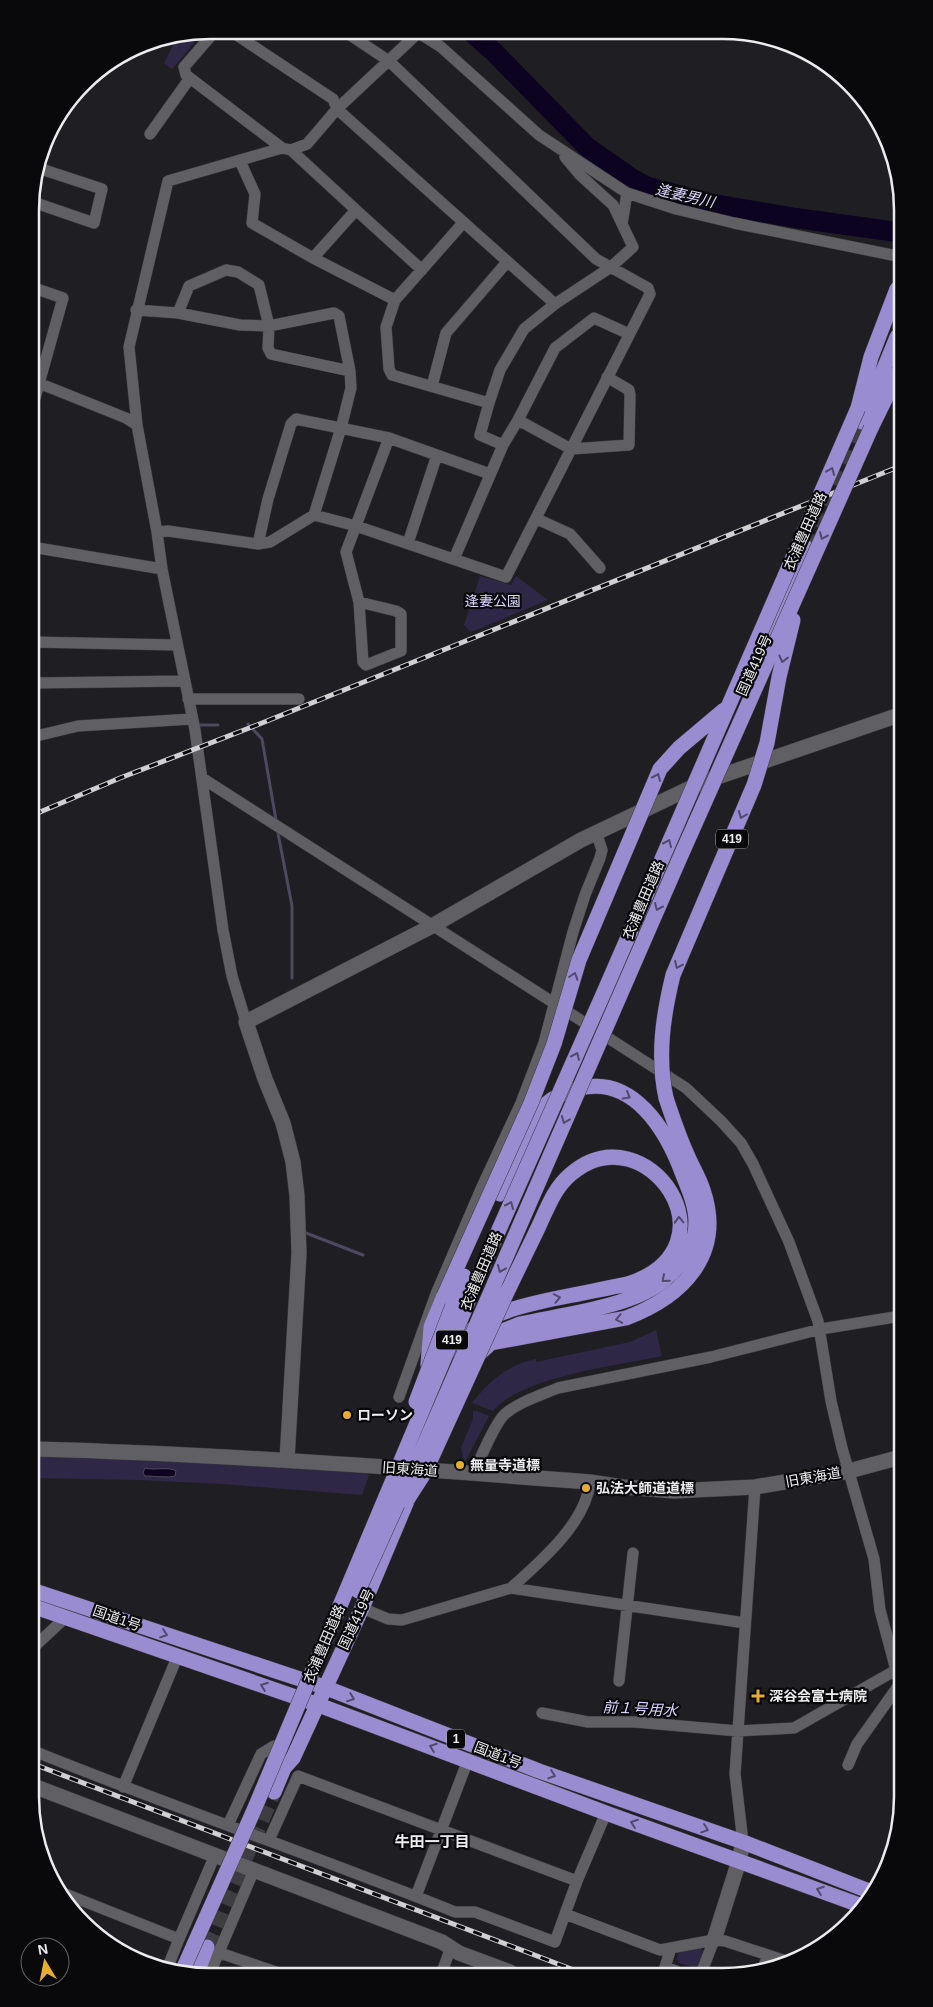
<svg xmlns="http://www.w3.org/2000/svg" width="933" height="2007" font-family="Arial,'Noto Sans JP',sans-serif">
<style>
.green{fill:#2e2846}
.water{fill:#0b0320;stroke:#4e495e}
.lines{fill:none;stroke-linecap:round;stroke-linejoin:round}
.stream{stroke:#4e495e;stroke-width:3}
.river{stroke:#0b0320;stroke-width:20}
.trunk-tunnel{stroke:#3e3d42;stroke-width:15;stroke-dasharray:15 8;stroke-linecap:butt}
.minor-casing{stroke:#3b3a3f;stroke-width:12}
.tertiary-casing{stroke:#3b3a3f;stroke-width:16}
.trunk-casing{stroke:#3b3a3f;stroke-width:16}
.minor{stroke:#5f5f64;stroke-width:11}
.tertiary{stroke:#5f5f64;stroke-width:15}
.trunk{stroke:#9a8cd0;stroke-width:15}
.rail-casing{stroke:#d0d0d3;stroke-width:5}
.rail{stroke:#09090b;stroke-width:3;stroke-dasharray:9;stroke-linecap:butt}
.trunk-bridge-casing{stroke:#3b3a3f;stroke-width:16;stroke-linecap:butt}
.trunk-bridge{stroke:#9a8cd0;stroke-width:15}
.oneway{stroke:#524a6e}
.poi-dot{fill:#e4ad35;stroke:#09090b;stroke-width:2}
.labels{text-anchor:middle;stroke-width:4.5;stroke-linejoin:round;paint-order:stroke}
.shield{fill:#09090b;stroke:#a8a8ab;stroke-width:1}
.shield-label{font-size:12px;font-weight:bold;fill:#ececef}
.street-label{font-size:14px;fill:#ececef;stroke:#09090b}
.park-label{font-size:14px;fill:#dbd4fd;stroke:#09090b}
.poi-label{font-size:14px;font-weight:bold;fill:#ececef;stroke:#09090b;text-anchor:start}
.water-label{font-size:15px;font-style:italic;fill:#dbd4fd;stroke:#09090b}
.neighbourhood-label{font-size:15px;font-weight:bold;fill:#ececef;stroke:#09090b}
.rim{fill:none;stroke:#ececef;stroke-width:2.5}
</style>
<rect width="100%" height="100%" fill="#1f1e23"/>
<path class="green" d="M 204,31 L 172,69 L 164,63 L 178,36 Z
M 480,576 L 511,585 L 516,576 L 548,600 L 471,632 L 464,625 Z
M 656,1330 L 662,1356 C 620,1365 520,1377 493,1411 L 472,1403 C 488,1382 509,1364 536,1359 L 536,1362 L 630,1342 Z
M 473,1411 L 477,1411 L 489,1416 L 466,1460 L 464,1461 L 461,1448 L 473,1419 Z
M 35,1454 L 142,1457 L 366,1473 L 369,1475 L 362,1495 L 222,1484 L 139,1480 L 35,1478 Z
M 699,1947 L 703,1950 L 698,1967 L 695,1968 L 679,1963 L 677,1958 L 680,1951 Z"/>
<path class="water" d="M 145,1468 C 155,1471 168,1466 176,1471 L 175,1476 C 169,1478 153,1476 145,1476 L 143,1473 Z"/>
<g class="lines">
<path class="stream" d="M 248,724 L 262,739 L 276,820
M 198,725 L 218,725
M 278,833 L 292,906 L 292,978
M 306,1233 L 363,1255"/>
<path class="river" d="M 471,32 L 494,52 L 587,147 L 631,178 L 648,187 L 708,203 L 796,218 L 897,232"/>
<path class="trunk-tunnel" d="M 807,548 L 862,422
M 207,1947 L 274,1792"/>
<defs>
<path id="minor" d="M 216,30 L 184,67 L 186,75 L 282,148
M 229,30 L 333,99 L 337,109 L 555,304 L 524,329 L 500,370 L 489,403 L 392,375 L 389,369 L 386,327 L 395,300 L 463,223
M 416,31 L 441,47 L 539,135 L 627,193 L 676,209 L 734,223 L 897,256
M 150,134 L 190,78
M 291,150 L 356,210 L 313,258 L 395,300
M 240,161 L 255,194 L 252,223 L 313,258
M 30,201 L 94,223 L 102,189 L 38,168
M 356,210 L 422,270
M 622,224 L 627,193
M 31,287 L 63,298 L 31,412
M 555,304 L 611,267 L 633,247 L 613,205 L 580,175 L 565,157
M 136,310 L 178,313 L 240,325 L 269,326 L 334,313 L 339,316 L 350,371 L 351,388 L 341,428 L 314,515
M 178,313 L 189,286 L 226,270 L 238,272 L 259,285 L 269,326 L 268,348 L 271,354 L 350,371
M 31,380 L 126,418 L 137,425
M 432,386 L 446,333 L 507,262
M 489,403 L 480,435 L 503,445
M 518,420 L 571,449 L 629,445 L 630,395 L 629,390 L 607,377
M 537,519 L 570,534 L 600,568
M 157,532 L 168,531 L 258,544 L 270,542 L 314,515 L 356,526 L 506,577 L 650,294 L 648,288 L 596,259 L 389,61 L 344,31
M 408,543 L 437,455
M 258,544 L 268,499 L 291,424 L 296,419 L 389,438 L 490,474
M 32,547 L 162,569
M 454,559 L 503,445 L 518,420 L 555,348 L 594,318 L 629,334
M 359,602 L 396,611 L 401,614 L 401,651 L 366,665 L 363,662 L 359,602 L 346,552 L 389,438
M 177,645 L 32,642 L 34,683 L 185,681
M 188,699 L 299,699
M 32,737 L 78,726 L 192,719
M 202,778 C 363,881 525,984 686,1088 L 721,1121 L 741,1143 L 753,1164 L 789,1242 L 818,1321 L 831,1401 L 842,1448 L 874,1559 L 880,1610 L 896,1670 L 902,1662
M 246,1022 L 232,976 L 223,930 L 195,730 L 162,569 L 157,532 L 137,425 L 129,347 L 168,181 L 282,148 L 291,150 L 307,144 L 337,109 L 418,33
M 399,1397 L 436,1294 L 481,1189 L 521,1103 L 544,1043 L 573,932 L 585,895 L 600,858 L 602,850 L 596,832
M 475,1474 C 478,1461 496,1422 505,1414 C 519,1402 541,1395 558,1388 L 711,1357 L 821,1329 L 901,1316
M 511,1588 C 540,1562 586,1523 590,1482
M 362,1608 L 388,1619 L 402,1620 L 511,1588 L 745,1623
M 36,1645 L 66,1617
M 619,1681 L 633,1553
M 542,1713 L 588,1722 L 635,1722 L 738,1731 L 794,1728 L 896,1670 L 902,1693
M 36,1752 C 175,1808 316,1856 455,1912 L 475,1912 L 555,1942 L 565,1914 L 660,1950 L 714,1940 L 725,1941 L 789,1962
M 848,1765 L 857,1744 L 899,1685
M 123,1787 L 178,1655
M 228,1825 L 261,1754 L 274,1746
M 269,1840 L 298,1776 L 577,1881 L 565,1914
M 743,1842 L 735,1774 L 755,1487
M 577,1881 L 606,1813
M 58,1891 L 179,1939 L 215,1855
M 416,1896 L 468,1760
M 671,1948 L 665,1967 L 676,1971
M 220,1953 L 279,1973
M 167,1969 L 179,1939
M 702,1971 L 714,1940
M 762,1971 L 768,1955
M 442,1972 L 451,1947
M 210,1973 L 254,1870"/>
<path id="tertiary" d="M 35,1449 C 220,1454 405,1468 590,1482 L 623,1487 L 674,1491 L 755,1487 L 849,1471 L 901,1457
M 287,1460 L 299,1253 L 297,1196 L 293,1162 L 283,1123 L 265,1079 L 246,1022 L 432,926 L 581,840 L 703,782 L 899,715
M 36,1787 L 442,1942 L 459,1953 L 510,1972
M 714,1940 L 739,1861 L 743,1842"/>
<path id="trunk" d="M 858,408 L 871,357 L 897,289
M 862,422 L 897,337
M 871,428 L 898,373
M 764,642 L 807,548
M 491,1343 L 626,1318 C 682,1297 725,1255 703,1190 C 699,1177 691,1165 686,1152 C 678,1134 672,1116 666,1098
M 448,1352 C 480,1314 517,1306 563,1297 C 585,1293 606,1288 628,1284 C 741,1247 646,1110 571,1174 C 554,1188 547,1209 538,1228 C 528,1249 518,1269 508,1290
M 480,1353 L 505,1330 L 520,1324 C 560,1315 633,1307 664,1280 C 681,1266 696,1246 696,1222 C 696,1206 689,1190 683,1175 C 667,1131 633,1073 577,1089 C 566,1092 555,1096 546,1104 C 528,1121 511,1170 500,1194
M 428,1365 L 431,1327 L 444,1296
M 35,1591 L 324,1687 L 539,1771 L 743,1842 L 874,1893
M 35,1607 L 316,1704 L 606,1813 L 865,1907
M 274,1792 L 284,1768 L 293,1758 L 362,1608 L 412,1489
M 197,1973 L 207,1947"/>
</defs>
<use href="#minor" class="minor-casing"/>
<use href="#tertiary" class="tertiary-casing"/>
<use href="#trunk" class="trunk-casing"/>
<use href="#minor" class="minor"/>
<use href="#tertiary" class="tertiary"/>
<use href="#trunk" class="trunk"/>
<defs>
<path id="rail" d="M 33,815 L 120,778 L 257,725 L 898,467
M 36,1765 L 579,1972"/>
</defs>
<use href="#rail" class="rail-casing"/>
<use href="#rail" class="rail"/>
<defs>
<path id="trunk-bridge" d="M 666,1098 C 657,1056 663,1016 673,975 L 754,785 L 767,743 L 779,677 L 793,620
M 444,1296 L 531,1103 L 554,1044 L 579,960 L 660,769 L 679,748 L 724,710
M 416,1402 L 464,1276
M 407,1500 L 425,1472 L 508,1290
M 358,1591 L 425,1443 L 678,862 L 871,428
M 181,1974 L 254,1810 L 486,1259 L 605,990 L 858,408"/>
</defs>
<use href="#trunk-bridge" class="trunk-bridge-casing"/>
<use href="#trunk-bridge" class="trunk-bridge"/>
</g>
<defs><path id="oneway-chevron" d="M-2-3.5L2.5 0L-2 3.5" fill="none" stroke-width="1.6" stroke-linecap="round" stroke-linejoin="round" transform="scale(1.25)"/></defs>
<g class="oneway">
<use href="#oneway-chevron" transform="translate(831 471) rotate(-67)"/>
<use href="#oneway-chevron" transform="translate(823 536) rotate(114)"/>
<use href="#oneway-chevron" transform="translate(783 659) rotate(104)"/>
<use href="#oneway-chevron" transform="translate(657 777) rotate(-66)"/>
<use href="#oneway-chevron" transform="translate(742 815) rotate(112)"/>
<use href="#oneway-chevron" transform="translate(668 843) rotate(-66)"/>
<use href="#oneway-chevron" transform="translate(658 907) rotate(114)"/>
<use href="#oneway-chevron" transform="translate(678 965) rotate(115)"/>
<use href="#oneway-chevron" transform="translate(574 976) rotate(-72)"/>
<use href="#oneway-chevron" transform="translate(576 1056) rotate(-66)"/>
<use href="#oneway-chevron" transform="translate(627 1096) rotate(30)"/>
<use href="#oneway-chevron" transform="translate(565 1120) rotate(113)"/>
<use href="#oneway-chevron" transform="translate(510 1205) rotate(-66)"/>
<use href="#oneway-chevron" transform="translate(679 1220) rotate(-92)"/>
<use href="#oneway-chevron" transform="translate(501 1269) rotate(113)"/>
<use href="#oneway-chevron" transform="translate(665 1279) rotate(139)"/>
<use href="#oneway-chevron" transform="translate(557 1298) rotate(-11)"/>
<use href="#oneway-chevron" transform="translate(619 1319) rotate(169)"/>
<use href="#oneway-chevron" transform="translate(164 1634) rotate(19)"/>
<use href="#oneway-chevron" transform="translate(264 1686) rotate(-160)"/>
<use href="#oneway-chevron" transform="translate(351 1698) rotate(21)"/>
<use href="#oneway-chevron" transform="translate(433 1747) rotate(-160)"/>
<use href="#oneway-chevron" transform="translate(552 1775) rotate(19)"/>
<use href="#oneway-chevron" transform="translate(634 1823) rotate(-160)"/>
<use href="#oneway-chevron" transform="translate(705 1829) rotate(19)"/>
<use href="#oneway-chevron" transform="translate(820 1890) rotate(-160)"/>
</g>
<g class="poi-dot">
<circle cx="347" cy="1415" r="5"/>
<circle cx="460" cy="1465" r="5"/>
<circle cx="586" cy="1488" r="5"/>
<path d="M755.5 1688.5h5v5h5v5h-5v5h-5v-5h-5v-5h5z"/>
</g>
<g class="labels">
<g class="shield">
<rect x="716" y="829.5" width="32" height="19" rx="4"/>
<rect x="436" y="1330.5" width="32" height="19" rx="4"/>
<rect x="447" y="1729.5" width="18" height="19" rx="4"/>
</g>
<g class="shield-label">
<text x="732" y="843">419</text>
<text x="452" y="1344">419</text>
<text x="456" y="1743">1</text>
</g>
<g class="street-label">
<text transform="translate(805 531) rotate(-66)" y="5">衣浦豊田道路</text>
<text transform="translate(754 665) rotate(-66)" y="5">国道419号</text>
<text transform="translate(643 900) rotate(-67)" y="5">衣浦豊田道路</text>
<text transform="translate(481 1271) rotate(-67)" y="5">衣浦豊田道路</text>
<text transform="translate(410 1469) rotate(4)" y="5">旧東海道</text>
<text transform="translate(813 1477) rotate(-10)" y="5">旧東海道</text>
<text transform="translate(117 1618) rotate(19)" y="5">国道1号</text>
<text transform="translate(356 1619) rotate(-65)" y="5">国道419号</text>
<text transform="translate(324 1644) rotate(-67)" y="5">衣浦豊田道路</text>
<text transform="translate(498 1755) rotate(21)" y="5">国道1号</text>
</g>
<g class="park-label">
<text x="493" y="606">逢妻公園</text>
</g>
<g class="poi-label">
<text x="357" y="1420">ローソン</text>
<text x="470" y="1470">無量寺道標</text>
<text x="596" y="1493">弘法大師道道標</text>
<text x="769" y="1701">深谷会富士病院</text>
</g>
<g class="water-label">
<text transform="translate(685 196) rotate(13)" y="5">逢妻男川</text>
<text transform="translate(640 1709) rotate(3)" y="5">前１号用水</text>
</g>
<g class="neighbourhood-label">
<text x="432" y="1847">牛田一丁目</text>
</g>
</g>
<path d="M0 0H933V2007H0ZM210 39H723A171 171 0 0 1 894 210V1797A171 171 0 0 1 723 1968H210A171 171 0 0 1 39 1797V210A171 171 0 0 1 210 39Z" fill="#09090b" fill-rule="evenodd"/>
<path class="rim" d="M210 39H723A171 171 0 0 1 894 210V1797A171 171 0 0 1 723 1968H210A171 171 0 0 1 39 1797V210A171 171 0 0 1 210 39Z"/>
<g transform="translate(45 1962) rotate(350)"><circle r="24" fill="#09090b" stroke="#646466"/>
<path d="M0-4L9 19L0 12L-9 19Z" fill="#e4ad35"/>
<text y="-8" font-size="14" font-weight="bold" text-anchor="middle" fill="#ececef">N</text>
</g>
</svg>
